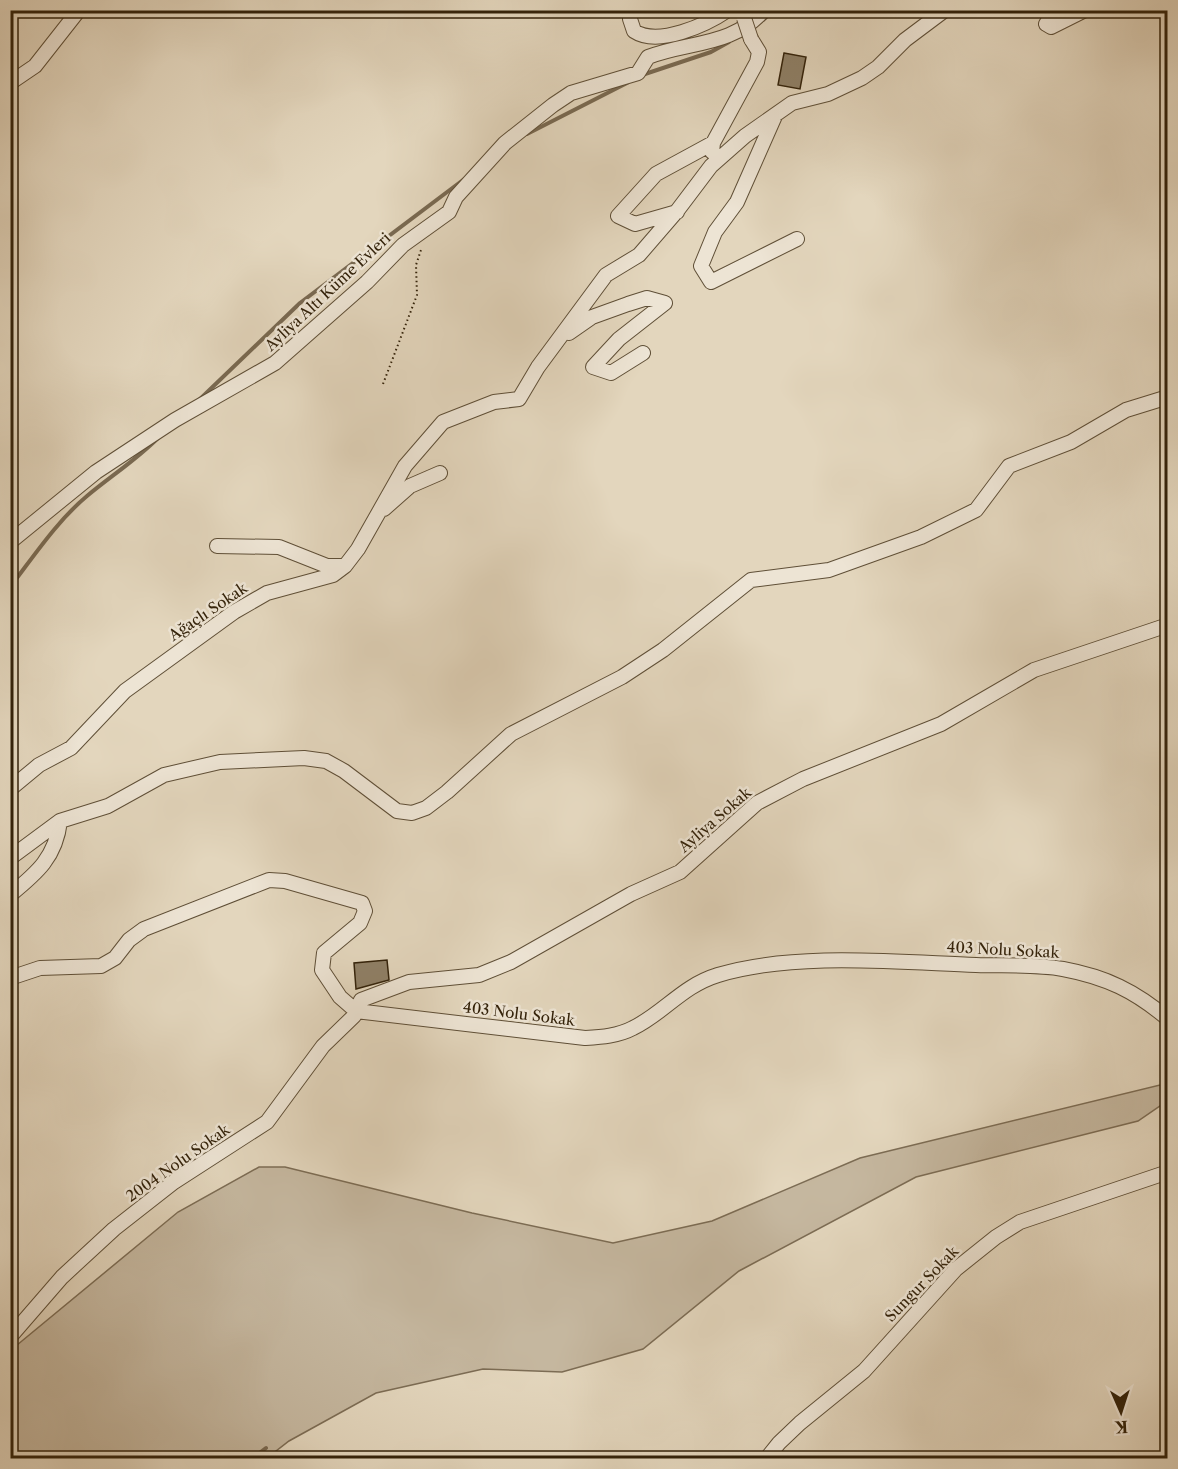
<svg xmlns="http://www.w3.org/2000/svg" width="1178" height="1469" font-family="'Libre Caslon Text',serif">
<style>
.green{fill:#c5b79f;stroke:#7c6c54;stroke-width:1.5}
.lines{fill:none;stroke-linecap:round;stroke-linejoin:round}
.stream{stroke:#796951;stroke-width:4}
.building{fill:#8f8067;stroke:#33220a;stroke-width:1.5}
.minor-casing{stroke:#5f4f37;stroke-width:16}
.path{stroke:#33220a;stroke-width:2;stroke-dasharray:1.5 3;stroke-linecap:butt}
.minor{stroke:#ede4d4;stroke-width:14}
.minor-bridge-casing{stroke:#5f4f37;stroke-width:16;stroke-linecap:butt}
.minor-bridge{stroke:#ede4d4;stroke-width:14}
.labels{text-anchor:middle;stroke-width:5;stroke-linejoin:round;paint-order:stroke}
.street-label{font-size:15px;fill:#33220a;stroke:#ede4d4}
</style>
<rect width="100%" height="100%" fill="#e3d6bd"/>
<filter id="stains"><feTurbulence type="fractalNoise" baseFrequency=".00333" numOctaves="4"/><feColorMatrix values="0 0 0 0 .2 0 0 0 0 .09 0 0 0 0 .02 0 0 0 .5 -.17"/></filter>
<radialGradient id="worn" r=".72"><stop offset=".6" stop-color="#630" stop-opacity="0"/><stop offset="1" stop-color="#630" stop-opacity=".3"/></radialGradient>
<path class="green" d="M 1160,1085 L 1167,1088 L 1167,1101 L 1138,1121 L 916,1177 L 739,1271 L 643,1349 L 562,1372 L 483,1369 L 376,1393 L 289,1441 L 267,1458 L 11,1458 L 11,1350 L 178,1212 L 259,1167 L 285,1167 L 472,1213 L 613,1243 L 712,1221 L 860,1158 Z"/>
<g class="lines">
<path class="stream" d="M 763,20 L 774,10
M 642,75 L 711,52 L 729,42
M 527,134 L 627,83
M 199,400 L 300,303 L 467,177
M 10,587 C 34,556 57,521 87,496 C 111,476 136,460 158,438
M 253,1458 L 266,1448"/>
</g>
<path class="building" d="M 784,53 L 806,57 L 800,89 L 778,85 Z
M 387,960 L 389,980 L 356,989 L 354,963 Z"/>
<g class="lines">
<defs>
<path id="minor" d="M 630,10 L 630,19 L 634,31 C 658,47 706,25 728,10
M 1055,10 L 1046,24 L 1051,27 L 1085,10
M 10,83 L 35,66 L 79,10
M 775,116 L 737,202 L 715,232 L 701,266 L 711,282 L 797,239
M 712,152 L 713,143 L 757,62 L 759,52 L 751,39
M 677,212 L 635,224 L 618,216 L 656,174 L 713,143
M 569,333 L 592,317 L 628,304 L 647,298 L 665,303 L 619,339 L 593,367 L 611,373 L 643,353
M 384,509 L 410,486 L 440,473
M 10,542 L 96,472 L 175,420 L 275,363 L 367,282 L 403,245 L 449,212 L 456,197 L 505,143 L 553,105 L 571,93 L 638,73 L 648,57 C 689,41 732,47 764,10
M 217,546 L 279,547 L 327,566 L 345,566
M 10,789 L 39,765 L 71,748 L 125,691 L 234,612 L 267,593 L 333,575 L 345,566 L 358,549 L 405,466 L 443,422 L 494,402 L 519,399 L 538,367 L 606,275 L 639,255 L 677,211 L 711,166 L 745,136 L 792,103 L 828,94 L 862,78 L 878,67 L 905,40 L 945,10
M 10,858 L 60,821 L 108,806 L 164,775 L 220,762 L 304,758 L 326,761 L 344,771 L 397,811 L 412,813 L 426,808 L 447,792 L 511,734 L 622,677 L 663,650 L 751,580 L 829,570 L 921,537 L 976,510 L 1009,466 L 1071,442 L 1126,410 L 1168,397
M 10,895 C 37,873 56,857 60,821
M 10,978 L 40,968 L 101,966 L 115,958 L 129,940 L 144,929 L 269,880 L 285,881 L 362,903 L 365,911 L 360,923 L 324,953 L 322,970 L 340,997 L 356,1011 L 585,1038 C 601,1037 618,1036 633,1028 C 664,1013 682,986 718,975 C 794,952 896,962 976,965 C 1004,966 1035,964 1063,969 C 1106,977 1135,991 1168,1019
M 10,1337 L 62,1277 L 114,1229 L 174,1182 L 267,1122 L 323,1046 L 354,1016 L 361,1000 L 409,982 L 479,975 L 511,962 L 631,894 L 680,872 L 757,803 L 803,779 L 941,724 L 1034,670 L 1168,625
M 767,1458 L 779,1443 L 800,1423 L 864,1371 L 956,1269 L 996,1237 L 1020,1222 L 1168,1172"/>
</defs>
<use href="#minor" class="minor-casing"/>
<path class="path" d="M 383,384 L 417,295 L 416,265 L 421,250"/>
<use href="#minor" class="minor"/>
<defs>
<path id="minor-bridge" d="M 744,18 L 751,39"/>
</defs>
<use href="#minor-bridge" class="minor-bridge-casing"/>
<use href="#minor-bridge" class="minor-bridge"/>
</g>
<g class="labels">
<g class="street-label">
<text transform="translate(328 292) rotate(-43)" y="5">Ayliya Altı Küme Evleri</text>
<text transform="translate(208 612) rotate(-34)" y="5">Ağaçlı Sokak</text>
<text transform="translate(715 820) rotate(-41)" y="5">Ayliya Sokak</text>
<text transform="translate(1003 950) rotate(3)" y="5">403 Nolu Sokak</text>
<text transform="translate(519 1014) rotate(7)" y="5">403 Nolu Sokak</text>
<text transform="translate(178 1163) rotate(-35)" y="5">2004 Nolu Sokak</text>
<text transform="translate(922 1284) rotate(-46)" y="5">Sungur Sokak</text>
</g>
</g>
<rect width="1178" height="1469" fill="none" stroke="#e3d6bd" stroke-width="36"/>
<rect x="12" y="12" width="1154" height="1445" fill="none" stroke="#33220a" stroke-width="3"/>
<rect x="18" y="18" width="1142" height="1433" fill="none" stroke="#33220a" stroke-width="1.5"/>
<g transform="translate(1121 1412) rotate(177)" stroke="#ede4d4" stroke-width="4.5" paint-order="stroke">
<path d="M0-4.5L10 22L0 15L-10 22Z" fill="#33220a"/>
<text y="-9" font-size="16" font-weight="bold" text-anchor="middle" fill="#33220a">K</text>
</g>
<rect width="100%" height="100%" filter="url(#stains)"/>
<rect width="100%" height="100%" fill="url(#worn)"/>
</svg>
